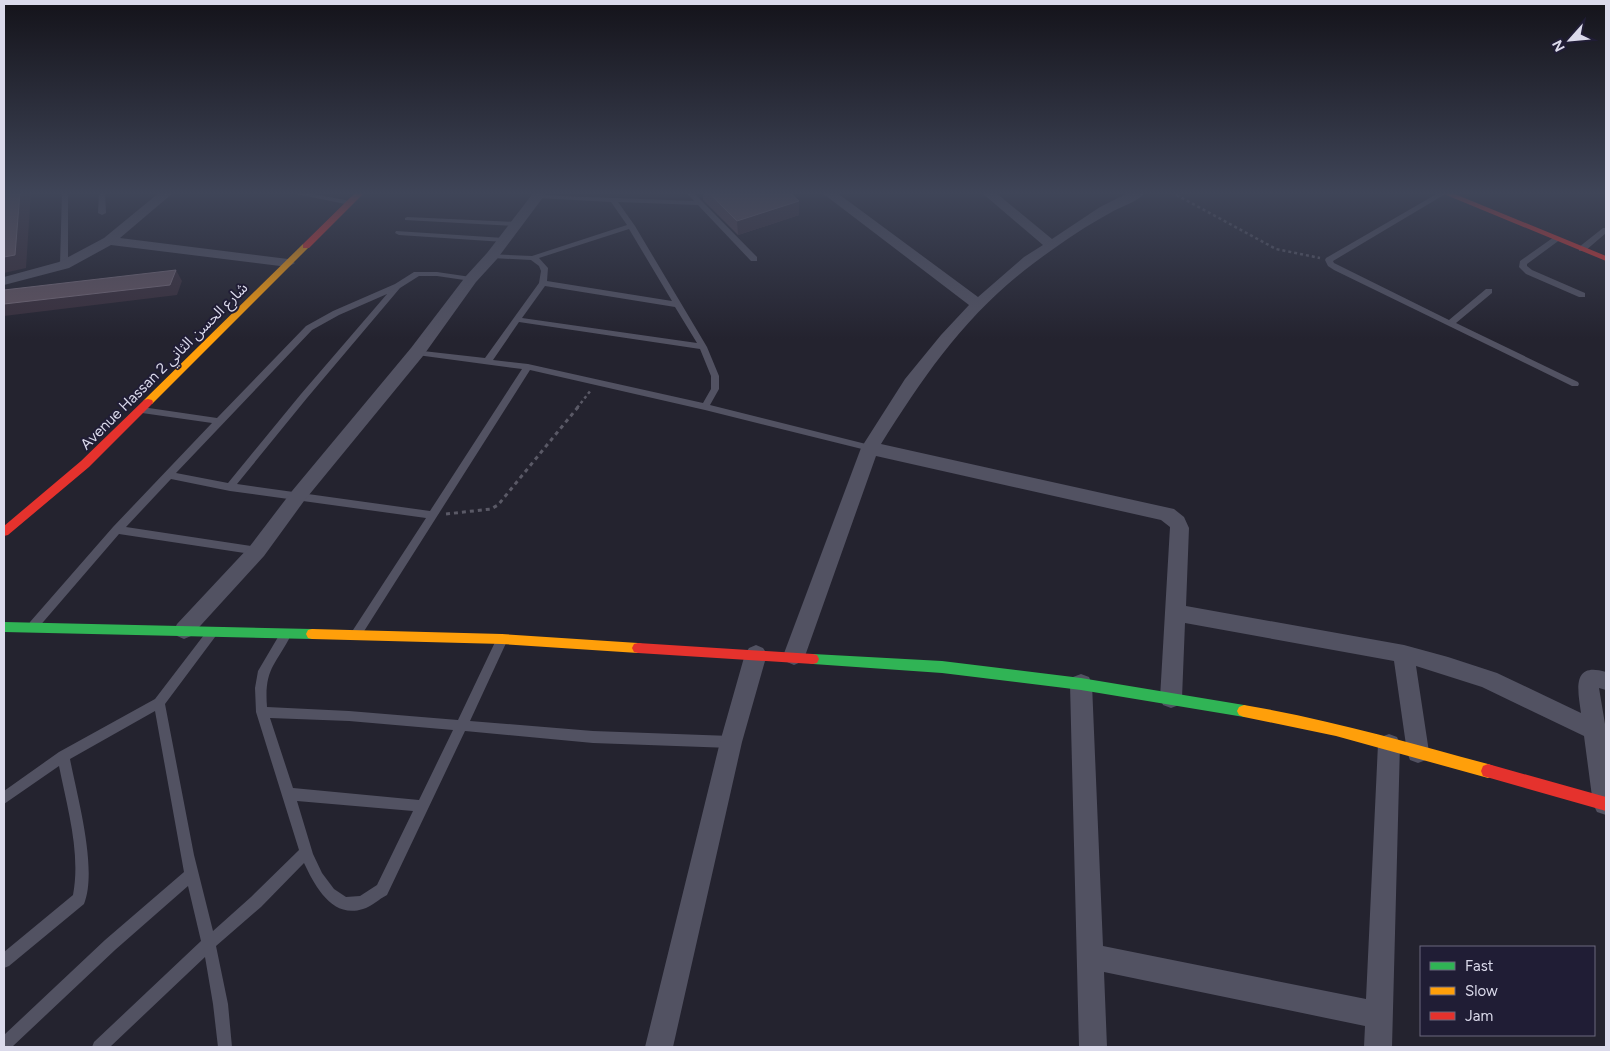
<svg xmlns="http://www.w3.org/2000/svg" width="1610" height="1051" font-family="Figtree,'Noto Sans Arabic',sans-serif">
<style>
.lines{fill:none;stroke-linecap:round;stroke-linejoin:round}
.path-far1{stroke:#5a5966;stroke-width:2.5;stroke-dasharray:3 3;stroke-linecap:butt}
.path{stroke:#5a5966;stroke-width:3;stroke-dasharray:4 4;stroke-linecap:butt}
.lane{fill:#525262;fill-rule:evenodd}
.street{fill:#525262;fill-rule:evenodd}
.fast{fill:#30b455;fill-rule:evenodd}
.slow{fill:#ff9f0a;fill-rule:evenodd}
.jam{fill:#e5322d;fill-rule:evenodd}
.wall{fill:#514250}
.shaded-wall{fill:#392f3c}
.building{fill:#605360;stroke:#736876}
.labels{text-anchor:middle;stroke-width:4;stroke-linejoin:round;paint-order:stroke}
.street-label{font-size:15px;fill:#dbdaeb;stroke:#201d35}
</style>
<rect width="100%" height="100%" fill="#24232f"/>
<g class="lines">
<path class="path-far1" d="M 1171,192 L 1276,249 L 1320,258
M 577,408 L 591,390"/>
<path class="path" d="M 446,514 L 491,509 L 498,505 L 578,407"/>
<path class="lane" d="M 62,192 L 68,192 L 68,265 L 64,267 L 60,265 Z
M 99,192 L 105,192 L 106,213 L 102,215 L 98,213 Z
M 287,192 L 303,192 L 350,201 L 353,203 L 350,205 Z
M 686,192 L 693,192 L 757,257 L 757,261 L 751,261 L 698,205 L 618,202 L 635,226 L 707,347 L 719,376 L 719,389 L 710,405 L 870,445 L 873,446 L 875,448 L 873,450 L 870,451 L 705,410 L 530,370 L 361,636 L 357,638 L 353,636 L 351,633 L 353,630 L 426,518 L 230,491 L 171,479 L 126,527 L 257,547 L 261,548 L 262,551 L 261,554 L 257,555 L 119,534 L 38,628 L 34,630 L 30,628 L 29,625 L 30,622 L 113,527 L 212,423 L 142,413 L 139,412 L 138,410 L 139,408 L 142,407 L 217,418 L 306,326 L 333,311 L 395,284 L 414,272 L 437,272 L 471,277 L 475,279 L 471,281 L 437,276 L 419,276 L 400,288 L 307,398 L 237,484 L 430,511 L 522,369 L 417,355 L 413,352 L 414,350 L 485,358 L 539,283 L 541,271 L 539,266 L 531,260 L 492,258 L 489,258 L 489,254 L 532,256 L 627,225 L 611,202 L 538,198 L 535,196 L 536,195 L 694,201 ZM 629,229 L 672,301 L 547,281 L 548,268 L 539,258 ZM 545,286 L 675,307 L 697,343 L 522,318 ZM 387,294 L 301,394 L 228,483 L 176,473 L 312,330 L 339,315 ZM 519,322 L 700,349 L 711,376 L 711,389 L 703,403 L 528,364 L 493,360 Z
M 1440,192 L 1447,193 L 1333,261 L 1334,263 L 1449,320 L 1486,289 L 1492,289 L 1492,293 L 1456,323 L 1578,382 L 1579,384 L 1578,386 L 1572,386 L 1334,270 L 1328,266 L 1325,260 L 1326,258 Z
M 407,217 L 517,222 L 521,224 L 517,226 L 405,220 L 405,218 Z
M 1603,228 L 1606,228 L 1606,233 L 1585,251 L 1579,251 L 1579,247 Z
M 396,231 L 504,238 L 508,240 L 504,242 L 399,235 L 395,233 Z
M 1554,237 L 1561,239 L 1527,264 L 1527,266 L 1532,270 L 1585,293 L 1585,297 L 1579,297 L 1526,274 L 1519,267 L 1520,261 Z
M 211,629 L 215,631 L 217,634 L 215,637 L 165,704 L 194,855 L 213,931 L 251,897 L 299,850 L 256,712 L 255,688 L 258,671 L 281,632 L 285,630 L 289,632 L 291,635 C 275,666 264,669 267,707 L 349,711 L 458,720 L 497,638 L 501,636 L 505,638 L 507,641 L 470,721 L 593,731 L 731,736 L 735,738 L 737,742 L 735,746 L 731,748 L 593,743 L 465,731 L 387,895 C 379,899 371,907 363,909 C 332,919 315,886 304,863 L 261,907 L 216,946 L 228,1004 L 232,1047 L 218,1047 L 213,1004 L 205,957 L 110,1047 L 92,1047 L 94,1042 L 201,941 L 188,886 L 115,950 L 12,1047 L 4,1047 L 4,1035 L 105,940 L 184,872 L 155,711 L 70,759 C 77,796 98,869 84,904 L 9,966 L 4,968 L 4,952 L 73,895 C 81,853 67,807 59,766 L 4,804 L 4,791 L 59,752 L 155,699 L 207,631 ZM 270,718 L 349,721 L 453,730 L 419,800 L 293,788 ZM 297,801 L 413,811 L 377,885 L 360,896 L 346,897 L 334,889 L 322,873 L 313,854 Z"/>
<path class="street" d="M 160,192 L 174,192 L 120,238 L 288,259 L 295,263 L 288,267 L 111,245 L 69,268 L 4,285 L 4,277 L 59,262 L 104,238 Z
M 534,192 L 547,192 L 497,259 L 476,282 L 423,356 L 304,501 L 264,556 L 191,636 L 184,639 L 177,636 L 174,630 L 177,624 L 250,546 L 292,491 L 411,348 L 466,276 L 487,253 Z
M 821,192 L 836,192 L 978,297 L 1024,257 L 1043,245 L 981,192 L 995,192 L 1052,239 L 1100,207 L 1130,192 L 1146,192 C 1138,202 1121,206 1110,213 C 1084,227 1058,245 1034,263 C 967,313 925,374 881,444 L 1174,509 L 1184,517 L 1189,528 L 1186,606 L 1404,645 L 1448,657 L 1497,673 L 1581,713 C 1578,691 1571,661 1606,672 L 1606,690 L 1599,688 L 1606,730 L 1606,815 L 1597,812 L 1593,804 L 1584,736 L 1482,687 L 1416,666 L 1429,752 L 1426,760 L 1418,763 L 1410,760 L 1407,752 L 1394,661 L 1185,623 L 1182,698 L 1179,705 L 1171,708 L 1163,705 L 1160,698 L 1170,527 L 1161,520 L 876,456 L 805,656 L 801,662 L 794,665 L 787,662 L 783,656 L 861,448 L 905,379 L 941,335 L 969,305 Z
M 756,645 L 763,648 L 767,654 L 742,742 L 673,1047 L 645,1047 L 720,742 L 745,654 L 749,648 Z
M 1081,674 L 1089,677 L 1092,684 L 1103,946 L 1366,999 L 1378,744 L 1381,737 L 1389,734 L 1397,737 L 1400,744 L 1392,1047 L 1364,1047 L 1365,1026 L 1104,972 L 1107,1047 L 1079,1047 L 1070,684 L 1073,677 Z"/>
<path class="fast" d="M 4,622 L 312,629 L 316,630 L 318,634 L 316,638 L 312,639 L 4,632 Z
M 813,654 L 942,661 L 1081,678 L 1244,705 L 1249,707 L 1251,711 L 1249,715 L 1244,717 L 1081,690 L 942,673 L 813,664 L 809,663 L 807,659 L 809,655 Z"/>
<path class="slow" d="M 303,244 L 310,246 L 152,404 L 144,404 L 143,402 L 144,400 Z
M 312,629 L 502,634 L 638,643 L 642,644 L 644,648 L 642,652 L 638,653 L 502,644 L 312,639 L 308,638 L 306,634 L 308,630 Z
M 1244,705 C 1327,719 1407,742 1488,764 L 1493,766 L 1495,771 L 1493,776 L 1488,778 L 1336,736 L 1244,717 L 1239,715 L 1237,711 L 1239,707 Z"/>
<path class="jam" d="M 356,192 L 365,192 L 309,248 L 303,248 L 303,244 Z
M 1439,192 L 1450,192 L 1606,256 L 1606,261 Z
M 148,399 L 152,400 L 153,402 L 152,404 L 89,467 L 8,535 L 4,536 L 4,526 L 81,461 L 144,400 Z
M 638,643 L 813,654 L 817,655 L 819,659 L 817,663 L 813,664 L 638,653 L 634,652 L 632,648 L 634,644 Z
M 1488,764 L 1606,797 L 1606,811 L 1483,776 L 1481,771 L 1483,766 Z"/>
</g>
<path class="wall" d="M 703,192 L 789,192 L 799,201 L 799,215 L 738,235 L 703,200 Z"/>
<path class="shaded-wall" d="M 20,192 L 31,192 L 26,268 L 4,273 L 4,257 Z
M 799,201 L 799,215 L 738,235 L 737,221 Z
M 176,270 L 182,281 L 177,295 L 4,316 L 4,304 Z"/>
<path class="building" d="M 4,192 L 20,192 L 15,255 L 4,257 Z
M 708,192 L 789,192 L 799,201 L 737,221 Z
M 176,270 L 170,285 L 4,304 L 4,290 Z"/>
<linearGradient id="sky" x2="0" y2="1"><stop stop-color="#14131a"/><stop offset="0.57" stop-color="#3f4558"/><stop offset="1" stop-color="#3f4558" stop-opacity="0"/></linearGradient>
<rect width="1610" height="339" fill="url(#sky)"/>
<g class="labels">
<g class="street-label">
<text transform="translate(164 366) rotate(-45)" y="5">Avenue Hassan 2 شارع الحسن الثاني</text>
</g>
</g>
<rect width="1610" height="1051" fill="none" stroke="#dbdaeb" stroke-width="10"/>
<rect x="1420" y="946" width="175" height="90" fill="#201d35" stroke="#6b697e"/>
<rect x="1430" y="962" width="25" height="8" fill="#30b455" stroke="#6b697e"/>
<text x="1465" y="971" font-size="15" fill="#dbdaeb">Fast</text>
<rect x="1430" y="987" width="25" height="8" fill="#ff9f0a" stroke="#6b697e"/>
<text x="1465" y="996" font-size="15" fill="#dbdaeb">Slow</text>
<rect x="1430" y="1012" width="25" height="8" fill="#e5322d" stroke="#6b697e"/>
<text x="1465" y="1021" font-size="15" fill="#dbdaeb">Jam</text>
<g transform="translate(1570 40) rotate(243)" stroke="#201d35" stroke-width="4" paint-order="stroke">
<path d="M0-4L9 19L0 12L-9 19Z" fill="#dbdaeb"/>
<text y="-8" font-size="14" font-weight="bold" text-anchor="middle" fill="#dbdaeb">N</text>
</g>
</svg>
